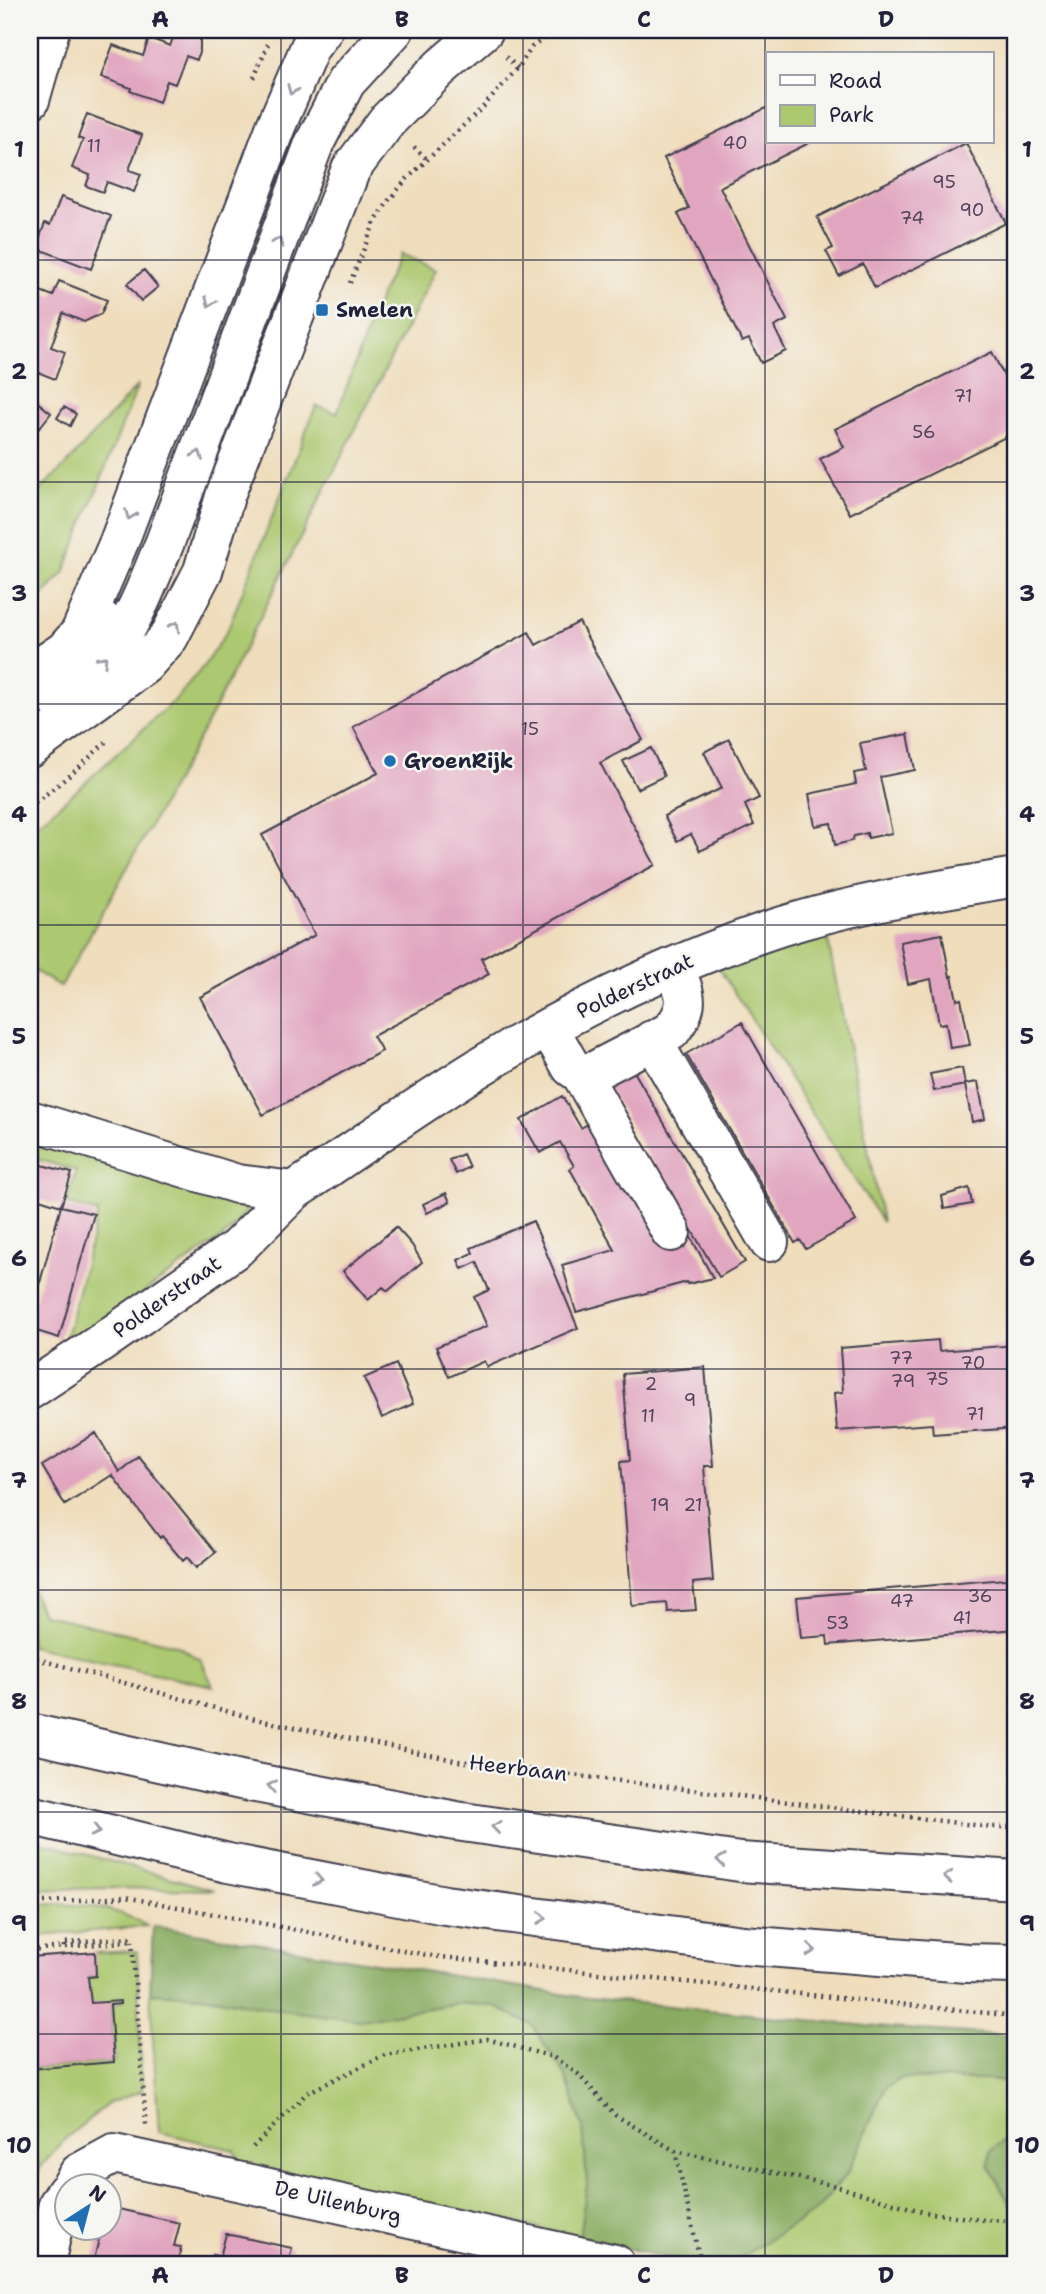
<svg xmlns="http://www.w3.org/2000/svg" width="1046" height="2294" font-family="'Shantell Sans',sans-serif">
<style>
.green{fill:#acc86f;stroke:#677555;stroke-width:2}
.forest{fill:#89ac62;stroke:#56674e;stroke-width:2}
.building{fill:#e1a5bf}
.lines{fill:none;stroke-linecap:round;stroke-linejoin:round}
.minor-casing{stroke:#413e4e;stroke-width:42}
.major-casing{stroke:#413e4e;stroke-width:42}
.path{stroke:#413e4e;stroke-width:4.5;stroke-dasharray:2 5;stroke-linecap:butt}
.minor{stroke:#fff;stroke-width:38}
.major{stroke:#fff;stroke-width:38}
.oneway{stroke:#9c9ca7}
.grid{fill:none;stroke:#22223b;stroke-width:2;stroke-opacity:0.55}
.poi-dot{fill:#1f6fb2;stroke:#f6f6f2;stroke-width:2.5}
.labels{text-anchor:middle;stroke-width:5;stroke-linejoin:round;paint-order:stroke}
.number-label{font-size:18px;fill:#52435c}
.poi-label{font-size:21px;font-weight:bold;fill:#22223b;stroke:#f6f6f2;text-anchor:start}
.street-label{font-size:21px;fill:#22223b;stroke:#f6f6f2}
.neatline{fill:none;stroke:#22223b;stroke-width:2.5}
.grid-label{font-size:23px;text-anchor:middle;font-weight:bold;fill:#22223b}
</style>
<rect width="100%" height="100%" fill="#f6f6f2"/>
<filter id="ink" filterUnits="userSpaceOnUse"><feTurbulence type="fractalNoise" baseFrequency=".0143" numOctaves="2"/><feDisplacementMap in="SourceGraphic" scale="14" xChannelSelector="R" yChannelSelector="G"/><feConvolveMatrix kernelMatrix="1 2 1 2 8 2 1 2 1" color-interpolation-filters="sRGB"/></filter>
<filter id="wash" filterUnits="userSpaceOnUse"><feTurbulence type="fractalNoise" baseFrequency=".00686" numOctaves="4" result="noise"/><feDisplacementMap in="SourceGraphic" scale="28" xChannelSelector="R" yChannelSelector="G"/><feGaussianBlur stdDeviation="1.57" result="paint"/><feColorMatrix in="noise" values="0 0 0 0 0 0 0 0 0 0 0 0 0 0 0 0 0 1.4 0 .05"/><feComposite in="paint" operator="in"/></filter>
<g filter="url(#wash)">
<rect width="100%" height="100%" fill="#efddbc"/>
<path class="green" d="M 400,254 L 436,269 L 205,727 L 61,987 L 30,968 L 30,830 L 83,785 L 178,697 L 203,667 L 227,631 L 316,406 L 337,413 L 381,294 Z
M 138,385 L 64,573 L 30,609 L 30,500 L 66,465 Z
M 826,930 L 882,1222 L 716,964 Z
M 30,1133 L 241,1199 L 247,1211 L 227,1234 L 63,1349 L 98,1213 L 67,1203 L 76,1171 L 30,1157 Z
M 30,1585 L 42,1614 L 176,1645 L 201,1660 L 213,1686 L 30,1646 Z
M 30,1839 L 215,1890 L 107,1888 L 30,1890 Z
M 30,1904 C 71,1904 111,1903 147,1926 L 30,1937 Z
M 137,1951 L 142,2091 L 109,2103 L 66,2138 L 39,2169 L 30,2212 L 30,2069 L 114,2062 L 110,2005 L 119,2004 L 120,2002 L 90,2004 L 88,1978 L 96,1977 L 93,1953 Z
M 150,1993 L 203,1996 L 268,2008 L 360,2020 L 457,2003 L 494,2006 L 531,2024 L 565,2075 L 583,2127 L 587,2185 L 579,2237 L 240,2163 L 234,2150 L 159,2132 Z
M 902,2078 L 1016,2081 L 1016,2139 L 1006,2138 L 989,2165 L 1016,2216 L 1016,2264 L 729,2264 L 817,2210 L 848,2172 L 885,2088 Z"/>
<path class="forest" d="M 153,1926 L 580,1997 L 888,2028 L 1016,2036 L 1016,2081 L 902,2078 L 885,2088 L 848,2172 L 817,2210 L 729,2264 L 694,2264 L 579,2237 L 587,2185 L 583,2127 L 565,2075 L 531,2024 L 494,2006 L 457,2003 L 360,2020 L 268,2008 L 203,1996 L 150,1993 Z
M 1006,2138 L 1016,2139 L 1016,2216 L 989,2165 L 990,2151 Z"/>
<g id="blocks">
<path class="building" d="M 176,30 L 200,30 L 200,48 L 197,60 L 186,56 L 175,84 L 167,81 L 159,102 L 130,91 L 131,88 L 101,77 L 113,45 L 143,56 L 149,38 L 170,46 Z
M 768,107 L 768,142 L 811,142 L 720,187 L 787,320 L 774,327 L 786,351 L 761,363 L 749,339 L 742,342 L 678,214 L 689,208 L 664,158 Z
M 87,114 L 142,135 L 129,170 L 141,174 L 134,192 L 107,182 L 103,192 L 86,186 L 90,175 L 72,168 L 83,140 L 78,138 Z
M 966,143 L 1006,223 L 875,288 L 863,264 L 839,276 L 826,251 L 833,248 L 817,217 Z
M 61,197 L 111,216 L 91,269 L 36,248 L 45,223 L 50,225 Z
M 144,270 L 158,287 L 141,301 L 127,284 Z
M 59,281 L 107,300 L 101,314 L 84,322 L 63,313 L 51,347 L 65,352 L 55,379 L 30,369 L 32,353 L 30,352 L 30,287 L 53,296 Z
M 992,352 L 1016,400 L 1016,432 L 850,514 L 820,459 L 844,447 L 835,429 Z
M 30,396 L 51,413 L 33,436 L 30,433 Z
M 64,407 L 76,414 L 70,426 L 57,418 Z
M 579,622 L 643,740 L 600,763 L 655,865 L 481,959 L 489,974 L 373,1036 L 382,1051 L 263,1115 L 200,997 L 315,935 L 262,835 L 378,773 L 353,727 L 529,632 L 536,645 Z
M 908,734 L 915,770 L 880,777 L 892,833 L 868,838 L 867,833 L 854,836 L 852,841 L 835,845 L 831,823 L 815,826 L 809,794 L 856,784 L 854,773 L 866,771 L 860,743 Z
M 729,739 L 759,798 L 745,805 L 754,825 L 700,851 L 691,834 L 677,841 L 664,816 L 722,788 L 704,752 Z
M 651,748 L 664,776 L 637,789 L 623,761 Z
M 942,934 L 950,977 L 952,976 L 957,1000 L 961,999 L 970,1045 L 950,1048 L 946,1023 L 939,1024 L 931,979 L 908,984 L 900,942 Z
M 742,1022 L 856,1221 L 806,1249 L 800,1240 L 795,1243 L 686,1054 Z
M 632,1068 L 745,1262 L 719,1277 L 606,1083 Z
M 962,1068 L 965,1084 L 978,1082 L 985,1119 L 972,1122 L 965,1085 L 934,1091 L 930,1074 Z
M 562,1096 L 581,1128 L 596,1119 L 688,1232 L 713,1278 L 688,1284 L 687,1282 L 576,1312 L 562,1265 L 615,1250 L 570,1169 L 574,1166 L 560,1142 L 540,1153 L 521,1120 Z
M 463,1154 L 469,1167 L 456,1174 L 449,1160 Z
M 30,1162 L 72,1173 L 61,1206 L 30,1196 Z
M 969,1188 L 972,1204 L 944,1209 L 942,1196 Z
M 446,1193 L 450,1202 L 427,1213 L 423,1204 Z
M 61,1206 L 94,1214 L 59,1338 L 30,1329 L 30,1319 Z
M 533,1221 L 578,1328 L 487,1367 L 484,1361 L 449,1377 L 436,1347 L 487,1326 L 474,1297 L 489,1290 L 477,1262 L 462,1269 L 458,1260 L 473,1253 L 471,1248 Z
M 396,1227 L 412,1245 L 422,1262 L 388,1291 L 383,1287 L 368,1300 L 343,1271 Z
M 938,1340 L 939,1351 L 1016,1345 L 1016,1428 L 933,1434 L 932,1424 L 837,1431 L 834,1393 L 843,1392 L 840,1348 Z
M 396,1364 L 413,1404 L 382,1418 L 364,1378 Z
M 705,1367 L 713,1466 L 704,1466 L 713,1581 L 693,1583 L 696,1610 L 668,1612 L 667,1603 L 632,1606 L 621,1461 L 630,1460 L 623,1374 Z
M 96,1433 L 119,1472 L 138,1456 L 216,1552 L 196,1568 L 187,1557 L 183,1561 L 162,1536 L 160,1538 L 112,1475 L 65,1505 L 42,1466 Z
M 1016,1578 L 1016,1629 L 828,1645 L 827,1636 L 801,1638 L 797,1597 Z
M 95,1952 L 96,1976 L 88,1977 L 91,2003 L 120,2001 L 120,2004 L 110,2005 L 114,2062 L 30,2069 L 30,1957 Z
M 114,2208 L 180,2223 L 174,2246 L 181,2247 L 177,2264 L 93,2264 L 101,2230 L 109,2231 Z
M 226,2234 L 292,2248 L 288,2264 L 211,2264 L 213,2255 L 220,2257 Z"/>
</g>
</g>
<g filter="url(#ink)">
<use href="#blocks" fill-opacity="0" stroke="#413e4e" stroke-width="2"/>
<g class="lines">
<defs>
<path id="minor" d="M 30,100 L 50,30
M 80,633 L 119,542 L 276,126 L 310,47 L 323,30
M 30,674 L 64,651 L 80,633 L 102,620
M 56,699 C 76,684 98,669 113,649 C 136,617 150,578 165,542 L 314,144 L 346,82 L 394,30
M 30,748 L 144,665 L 169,637 L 203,571 L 226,493 L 351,169 L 387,121 L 440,68 L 484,30
M 549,1028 L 571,1067 L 581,1074 L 596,1070 L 671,1031 C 692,1005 686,995 674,967
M 652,1040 L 769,1242
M 581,1074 L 671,1232
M 30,1120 L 237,1184 L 294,1191 C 358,1148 422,1102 488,1062 C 576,1009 670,964 767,931 C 848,904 932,891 1016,877
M 30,1390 L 98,1345 L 237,1248 L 294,1191
M 71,2186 L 79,2173 L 114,2154 L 615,2264
M 45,2264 L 58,2204 L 66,2192"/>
<path id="major" d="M 30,1733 L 245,1781 L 456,1821 L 740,1862 L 1016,1880
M 30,1815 L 228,1863 L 445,1905 L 743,1945 L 967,1963 L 1016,1964"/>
</defs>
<use href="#minor" class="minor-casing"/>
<use href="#major" class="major-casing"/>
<path class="path" d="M 506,57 L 518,68
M 254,78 L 268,44
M 414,147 L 428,160
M 350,283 L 374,224 L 389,200 L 407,179 L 484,106 L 518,68 L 532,47 L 555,30
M 30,807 L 75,771 L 109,739
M 30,1657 L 259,1720 L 459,1761 L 990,1827 L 1016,1827
M 30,1903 L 125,1897 L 432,1956 L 1016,2016
M 132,1941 L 146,2125
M 64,1947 L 63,1943 L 131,1937 L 132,1941
M 30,1950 L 132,1941
M 253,2147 L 307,2093 L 385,2055 L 487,2039 L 553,2057 L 578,2074 L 615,2115 L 675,2151 L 836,2186 L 924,2212 L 984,2220 L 1016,2221
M 675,2151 L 701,2264"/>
<use href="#minor" class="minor"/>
<use href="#major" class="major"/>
</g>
<defs><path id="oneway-chevron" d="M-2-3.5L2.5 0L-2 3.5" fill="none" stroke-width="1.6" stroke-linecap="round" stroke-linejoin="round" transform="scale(1.75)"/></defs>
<g class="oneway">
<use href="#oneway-chevron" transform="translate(292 90) rotate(114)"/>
<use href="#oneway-chevron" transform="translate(278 242) rotate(-69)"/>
<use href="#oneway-chevron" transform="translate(210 302) rotate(111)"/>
<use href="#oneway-chevron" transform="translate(198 455) rotate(-69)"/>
<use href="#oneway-chevron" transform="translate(130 515) rotate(111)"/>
<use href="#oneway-chevron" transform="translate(175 626) rotate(-61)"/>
<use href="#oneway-chevron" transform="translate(103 660) rotate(-46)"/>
<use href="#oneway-chevron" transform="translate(272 1786) rotate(-169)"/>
<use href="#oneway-chevron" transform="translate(496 1827) rotate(-172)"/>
<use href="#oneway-chevron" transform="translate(96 1831) rotate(14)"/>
<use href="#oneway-chevron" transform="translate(721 1860) rotate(-172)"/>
<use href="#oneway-chevron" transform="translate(948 1877) rotate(-176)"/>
<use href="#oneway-chevron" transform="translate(318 1880) rotate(11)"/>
<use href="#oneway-chevron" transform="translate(542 1918) rotate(8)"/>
<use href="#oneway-chevron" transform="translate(811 1950) rotate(5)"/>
</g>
</g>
<path class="grid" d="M 281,30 L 281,2264M 523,30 L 523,2264M 765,30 L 765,2264M 30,260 L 1016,260M 30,482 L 1016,482M 30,704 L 1016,704M 30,925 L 1016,925M 30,1147 L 1016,1147M 30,1369 L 1016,1369M 30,1590 L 1016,1590M 30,1812 L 1016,1812M 30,2034 L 1016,2034"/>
<g class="poi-dot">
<rect x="315" y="303" width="14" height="14" rx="3.5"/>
<circle cx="390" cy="761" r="7"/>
</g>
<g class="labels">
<g class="number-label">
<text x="735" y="149">40</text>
<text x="94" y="152">11</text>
<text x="944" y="188">95</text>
<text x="972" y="216">90</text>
<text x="912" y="224">74</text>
<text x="963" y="402">71</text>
<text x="924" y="438">56</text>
<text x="530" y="735">15</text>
<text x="901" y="1364">77</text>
<text x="973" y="1369">70</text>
<text x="937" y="1385">75</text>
<text x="903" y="1387">79</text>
<text x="651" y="1390">2</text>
<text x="690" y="1406">9</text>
<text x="975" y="1420">71</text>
<text x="648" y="1422">11</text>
<text x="660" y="1511">19</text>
<text x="693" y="1511">21</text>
<text x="980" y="1602">36</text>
<text x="902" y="1607">47</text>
<text x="962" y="1624">41</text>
<text x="838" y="1629">53</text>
</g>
<g class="poi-label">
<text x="336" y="317">Smelen</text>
<text x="404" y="768">GroenRijk</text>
</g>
<g class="street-label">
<text transform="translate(635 986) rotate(-25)" y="7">Polderstraat</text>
<text transform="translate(167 1297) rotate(-35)" y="7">Polderstraat</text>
<text transform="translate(518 1768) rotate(7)" y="7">Heerbaan</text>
<text transform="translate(338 2202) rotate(13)" y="7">De Uilenburg</text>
</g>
</g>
<rect width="1046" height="2294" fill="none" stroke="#f6f6f2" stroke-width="77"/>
<rect x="766" y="52" width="228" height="91" fill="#f6f6f2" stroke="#a1a1a9" stroke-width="2"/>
<rect x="780" y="75" width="35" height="10" fill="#ffffff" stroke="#a1a1a9" stroke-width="2"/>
<text x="829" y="88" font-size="21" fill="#22223b">Road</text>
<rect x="780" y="105" width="35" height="21" fill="#acc86f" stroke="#a1a1a9" stroke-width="2"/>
<text x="829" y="122" font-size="21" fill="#22223b">Park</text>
<g transform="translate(88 2207) rotate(36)"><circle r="33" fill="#f6f6f2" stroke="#a1a1a9" stroke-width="2"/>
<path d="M0-5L12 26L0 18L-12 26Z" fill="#1f6fb2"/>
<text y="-10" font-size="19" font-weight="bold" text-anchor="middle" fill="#22223b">N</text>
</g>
<rect x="38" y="38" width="969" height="2218" class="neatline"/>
<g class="grid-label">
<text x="160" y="27">A</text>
<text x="402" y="27">B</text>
<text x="644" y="27">C</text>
<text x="886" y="27">D</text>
<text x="19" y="157">1</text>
<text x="1027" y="157">1</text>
<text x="19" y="379">2</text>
<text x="1027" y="379">2</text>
<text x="19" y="601">3</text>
<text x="1027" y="601">3</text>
<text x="19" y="822">4</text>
<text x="1027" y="822">4</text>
<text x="19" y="1044">5</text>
<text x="1027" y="1044">5</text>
<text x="19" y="1266">6</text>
<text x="1027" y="1266">6</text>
<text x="19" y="1488">7</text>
<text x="1027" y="1488">7</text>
<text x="19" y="1709">8</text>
<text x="1027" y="1709">8</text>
<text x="19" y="1931">9</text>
<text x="1027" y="1931">9</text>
<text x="19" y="2153">10</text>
<text x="1027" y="2153">10</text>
<text x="160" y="2283">A</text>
<text x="402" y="2283">B</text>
<text x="644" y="2283">C</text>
<text x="886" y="2283">D</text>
</g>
</svg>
